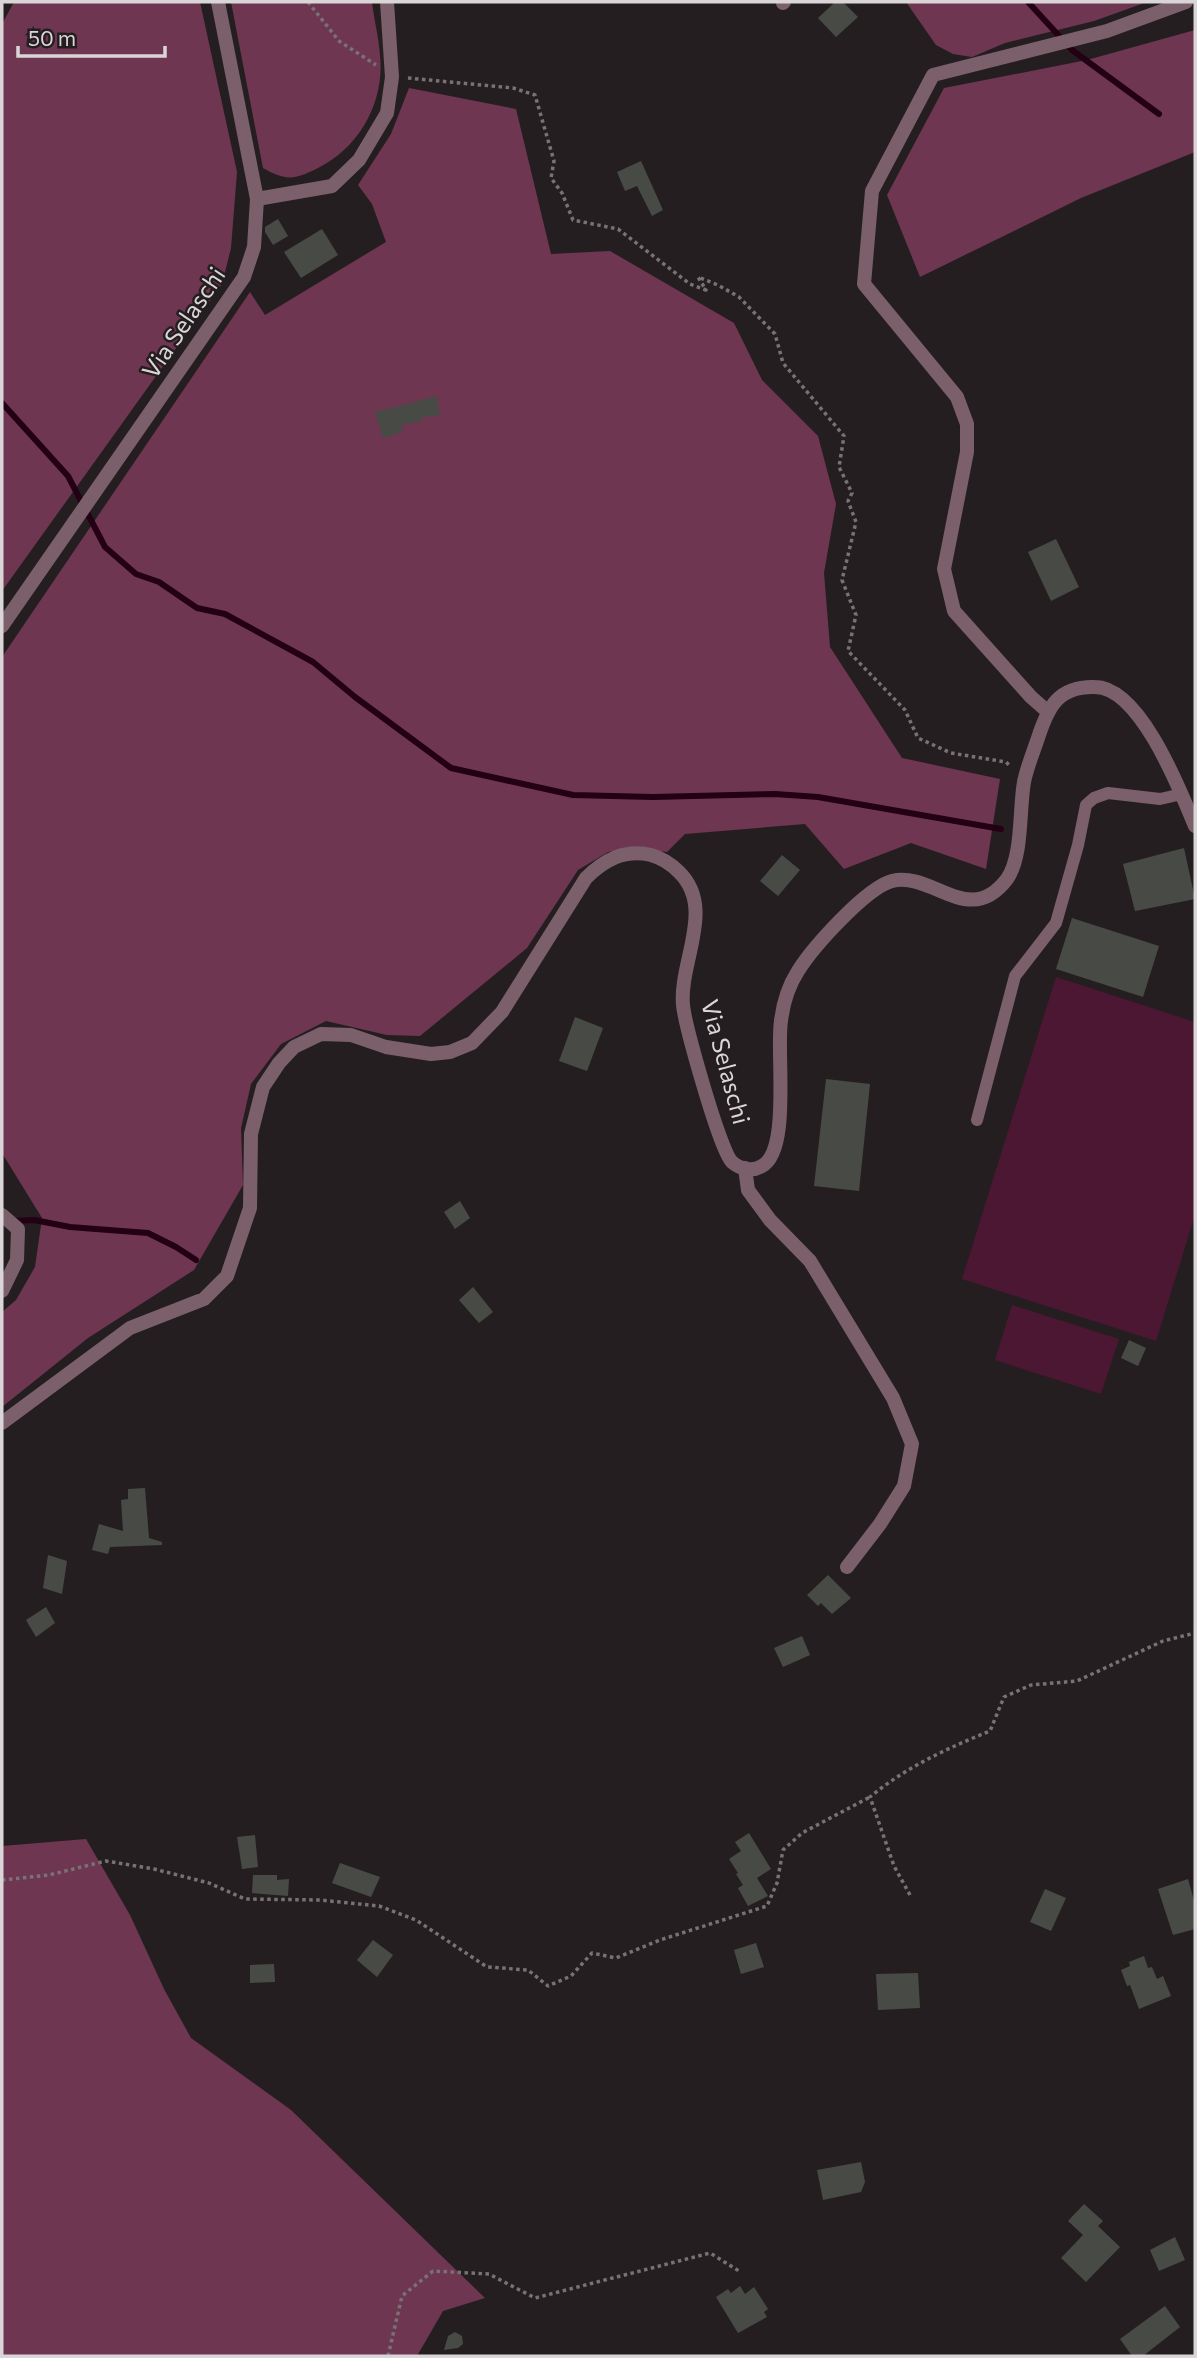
<svg xmlns="http://www.w3.org/2000/svg" width="1197" height="2358" font-family="Commissioner,sans-serif">
<style>
.green{fill:#4b1732}
.forest{fill:#6f3652}
.lines{fill:none;stroke-linecap:round;stroke-linejoin:round}
.stream{stroke:#230013;stroke-width:6}
.building{fill:#484b45}
.path{stroke:#777274;stroke-width:3.5;stroke-dasharray:3.5 3.5;stroke-linecap:butt}
.service{stroke:#7b606b;stroke-width:12}
.minor{stroke:#7b606b;stroke-width:14}
.tertiary{stroke:#7b606b;stroke-width:14}
.labels{text-anchor:middle;stroke-width:5;stroke-linejoin:round;paint-order:stroke}
.street-label{font-size:24px;fill:#dad6d7;stroke:#251e21}
</style>
<rect width="100%" height="100%" fill="#251e21"/>
<path class="green" d="M 1056,977 L 1195,1022 L 1195,1215 L 1156,1341 L 962,1279 Z
M 1012,1305 L 1119,1339 L 1101,1394 L 995,1360 Z"/>
<path class="forest" d="M 14,2 L 200,2 L 237,172 L 231,248 L 222,284 L 2,591 L 2,24 Z
M 231,2 L 372,2 C 374,20 379,38 380,56 C 385,102 359,148 318,168 C 294,180 286,181 263,168 Z
M 906,2 L 1147,2 L 1094,21 L 1005,43 L 972,57 L 953,54 L 936,45 Z
M 1195,30 L 1195,152 L 1081,198 L 920,277 L 887,195 L 944,88 L 1087,60 Z
M 409,88 L 516,109 L 551,254 L 610,251 L 734,323 L 762,380 L 818,436 L 836,504 L 824,573 L 830,647 L 902,758 L 1000,779 L 986,869 L 911,843 L 844,869 L 805,824 L 685,834 L 667,852 L 636,848 L 608,852 L 578,870 L 527,948 L 420,1036 L 387,1035 L 326,1021 L 281,1044 L 251,1084 L 241,1128 L 243,1185 L 194,1270 L 88,1338 L 2,1407 L 2,1312 L 16,1300 L 35,1267 L 42,1218 L 2,1153 L 2,657 L 250,292 L 265,315 L 386,242 L 372,204 L 358,185 L 391,134 Z
M 86,1839 L 130,1915 L 164,1989 L 191,2038 L 291,2110 L 485,2298 L 443,2311 L 417,2356 L 2,2356 L 2,1846 Z"/>
<g class="lines">
<path class="stream" d="M 1028,2 L 1072,50 L 1159,114
M 2,403 L 68,476 L 105,547 L 136,574 L 159,582 L 197,608 L 225,614 L 313,662 L 355,697 L 451,768 L 573,795 L 653,797 L 775,794 L 818,797 L 1001,829
M 13,1221 L 34,1220 L 70,1227 L 148,1233 L 176,1247 L 196,1260"/>
</g>
<path class="building" d="M 835,2 L 843,2 L 858,17 L 836,37 L 818,18 Z
M 641,161 L 663,210 L 652,216 L 637,186 L 625,191 L 617,172 Z
M 278,219 L 288,236 L 273,245 L 265,232 L 265,227 Z
M 322,229 L 338,255 L 301,278 L 284,252 Z
M 437,396 L 440,415 L 420,418 L 421,422 L 401,425 L 403,432 L 383,438 L 375,412 Z
M 1056,539 L 1079,587 L 1051,601 L 1028,552 Z
M 1184,848 L 1195,899 L 1135,911 L 1123,864 Z
M 782,855 L 800,870 L 778,896 L 760,881 Z
M 1072,918 L 1159,946 L 1143,997 L 1056,969 Z
M 575,1017 L 603,1028 L 587,1071 L 559,1061 Z
M 826,1079 L 870,1084 L 859,1191 L 814,1186 Z
M 460,1201 L 470,1218 L 455,1229 L 444,1212 Z
M 473,1287 L 493,1312 L 479,1323 L 459,1300 Z
M 1129,1340 L 1146,1348 L 1138,1366 L 1121,1358 Z
M 145,1488 L 149,1538 L 162,1542 L 162,1545 L 110,1547 L 108,1554 L 92,1550 L 99,1524 L 123,1531 L 121,1500 L 128,1499 L 128,1489 Z
M 48,1555 L 67,1561 L 62,1594 L 43,1588 Z
M 828,1575 L 851,1598 L 832,1614 L 821,1603 L 818,1606 L 807,1595 Z
M 46,1607 L 55,1623 L 36,1637 L 26,1620 Z
M 802,1636 L 810,1655 L 783,1667 L 774,1648 Z
M 749,1833 L 771,1869 L 757,1878 L 768,1896 L 748,1906 L 738,1888 L 743,1885 L 736,1874 L 738,1873 L 729,1859 L 741,1851 L 735,1842 Z
M 255,1835 L 258,1867 L 242,1869 L 237,1837 Z
M 340,1863 L 380,1877 L 371,1897 L 332,1883 Z
M 253,1875 L 277,1875 L 277,1880 L 289,1879 L 288,1896 L 252,1893 Z
M 1188,1879 L 1195,1904 L 1195,1929 L 1173,1935 L 1158,1889 Z
M 1045,1889 L 1066,1898 L 1051,1931 L 1030,1922 Z
M 373,1940 L 393,1955 L 377,1977 L 357,1960 Z
M 756,1943 L 764,1967 L 741,1974 L 734,1950 Z
M 1144,1956 L 1148,1968 L 1152,1967 L 1157,1979 L 1163,1976 L 1171,1996 L 1139,2009 L 1130,1985 L 1127,1986 L 1121,1970 L 1130,1966 L 1129,1962 Z
M 274,1964 L 275,1982 L 250,1983 L 250,1965 Z
M 918,1973 L 920,2008 L 878,2010 L 876,1974 Z
M 861,2162 L 865,2182 L 861,2192 L 823,2200 L 817,2170 Z
M 1084,2204 L 1103,2221 L 1098,2226 L 1120,2247 L 1086,2282 L 1061,2258 L 1083,2235 L 1068,2221 Z
M 1175,2237 L 1185,2260 L 1159,2271 L 1150,2250 Z
M 740,2286 L 745,2294 L 754,2287 L 768,2309 L 764,2312 L 767,2317 L 738,2333 L 716,2297 L 728,2289 L 731,2293 Z
M 1165,2306 L 1180,2327 L 1143,2356 L 1132,2356 L 1120,2339 Z
M 455,2332 L 462,2336 L 463,2344 L 458,2348 L 444,2350 L 448,2336 Z"/>
<g class="lines">
<path class="path" d="M 308,2 L 339,41 L 376,65
M 408,78 L 513,88 L 535,95 L 554,161 L 551,178 L 562,193 L 573,220 L 618,229 L 690,284 L 706,290 L 698,277 L 718,285 L 739,297 L 775,334 L 783,363 L 844,436 L 839,467 L 852,493 L 848,501 L 856,522 L 842,580 L 856,615 L 848,651 L 905,710 L 918,738 L 951,753 L 1006,762 L 1010,766
M 2,1880 L 49,1875 L 106,1861 L 154,1869 L 209,1883 L 245,1899 L 320,1900 L 379,1906 L 416,1920 L 487,1967 L 528,1970 L 548,1986 L 571,1976 L 592,1953 L 616,1958 L 660,1940 L 767,1906 L 777,1883 L 783,1850 L 802,1833 L 870,1797
M 910,1895 L 894,1866 L 870,1797 C 906,1767 948,1748 990,1731 L 1004,1697 L 1031,1685 L 1077,1681 L 1163,1641 L 1195,1633
M 388,2356 L 402,2296 L 433,2271 L 489,2274 L 535,2298 L 710,2253 L 739,2271"/>
<path class="service" d="M 977,1120 L 1015,976 L 1056,923 L 1078,845 L 1086,805 L 1094,798 L 1108,793 L 1160,799 L 1182,794"/>
<path class="minor" d="M 783,3 L 784,2
M 257,199 L 332,186 L 359,160 L 387,113 L 392,77 L 387,2
M 745,1168 L 748,1190 L 770,1220 L 810,1261 L 893,1398 L 912,1444 L 904,1486 L 880,1524 L 847,1567"/>
<path class="tertiary" d="M 2,626 L 244,277 L 254,247 L 257,199 L 218,2
M 1047,711 L 1031,697 L 954,611 L 944,569 L 967,452 L 967,424 L 957,397 L 864,284 L 872,191 L 933,75 L 1107,31 L 1186,2
M 2,1215 L 18,1229 L 17,1260 L 2,1291
M 2,1423 L 130,1328 L 204,1299 L 227,1276 L 250,1208 L 251,1134 L 263,1087 L 279,1063 L 294,1047 L 321,1034 L 351,1035 L 386,1047 L 431,1054 L 450,1052 L 472,1043 L 502,1012 L 586,878 C 604,860 624,849 651,855 C 662,858 671,864 679,872 C 716,908 679,962 683,1005 C 685,1025 720,1151 732,1162 C 740,1169 752,1172 762,1166 C 791,1151 776,1051 781,1021 C 783,1004 789,985 798,971 C 813,947 866,888 892,881 C 933,871 969,929 1007,879 C 1023,856 1019,810 1024,782 C 1027,767 1033,753 1038,738 C 1048,707 1058,686 1095,687 C 1140,687 1180,790 1195,826"/>
</g>
<g class="labels">
<g class="street-label">
<text transform="translate(184 323) rotate(-56)" y="8">Via Selaschi</text>
<text transform="translate(725 1062) rotate(75)" y="8">Via Selaschi</text>
</g>
</g>
<rect width="1197" height="2358" fill="none" stroke="#dad6d7" stroke-width="7"/>
<path d="M18 46v10h147v-10" fill="none" stroke="#dad6d7" stroke-width="3.5"/>
<text x="28" y="46" font-size="21" fill="#dad6d7" stroke="#251e21" stroke-width="5" paint-order="stroke">50 m</text>
</svg>
